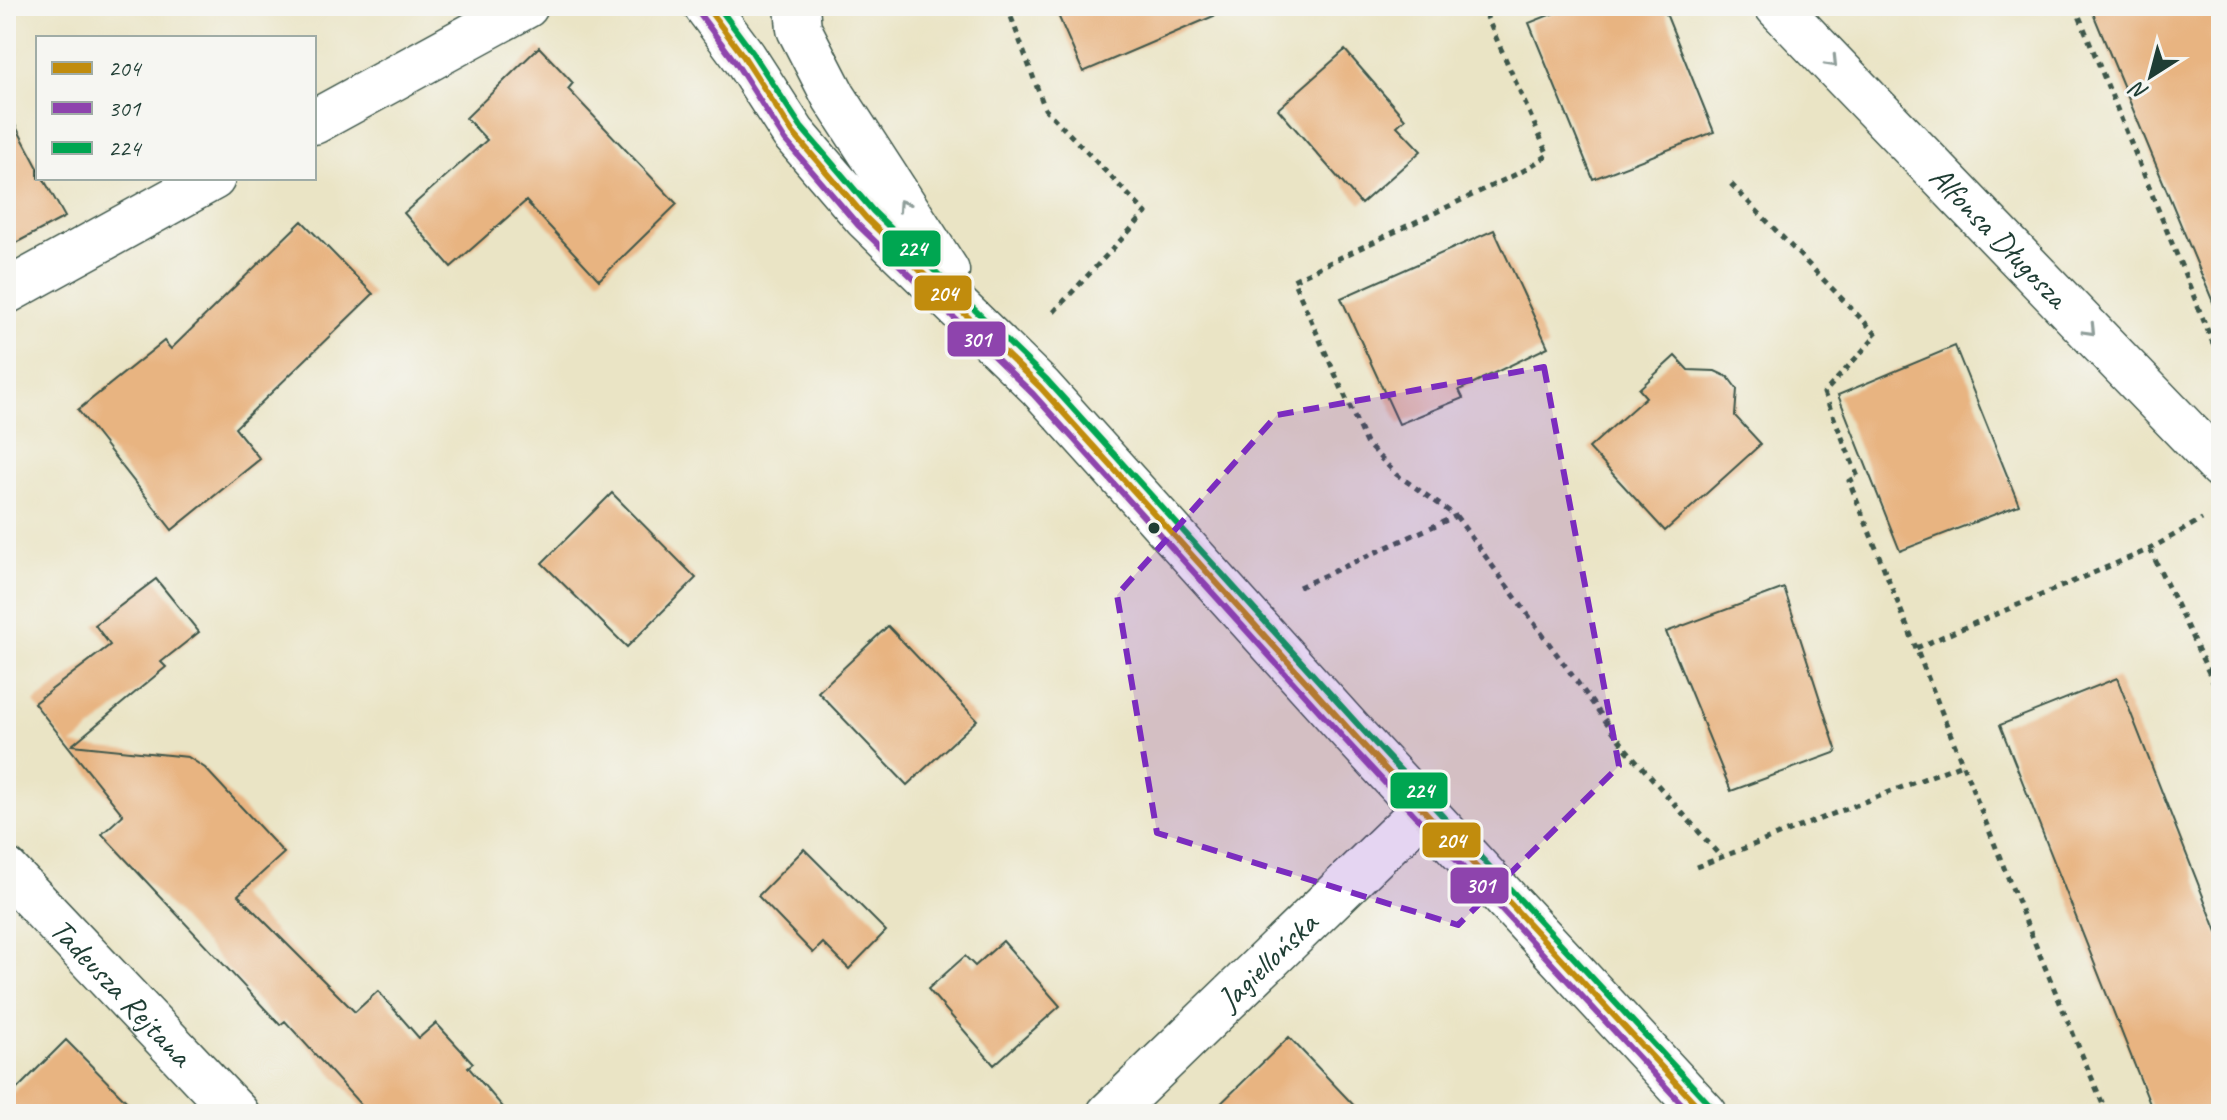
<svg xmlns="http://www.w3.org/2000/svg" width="2227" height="1120" font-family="Caveat,sans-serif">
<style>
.building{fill:#e8b481}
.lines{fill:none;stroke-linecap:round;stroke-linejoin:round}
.minor-casing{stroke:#3d564a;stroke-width:47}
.secondary-casing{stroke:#3d564a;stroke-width:47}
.path{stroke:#3d564a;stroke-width:5;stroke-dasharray:6 6;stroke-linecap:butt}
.minor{stroke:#fff;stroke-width:44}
.secondary{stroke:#fff;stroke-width:44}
.bus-1-casing{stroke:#f6f6f2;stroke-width:12}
.bus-2-casing{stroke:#f6f6f2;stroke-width:12}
.bus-3-casing{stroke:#f6f6f2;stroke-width:12}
.bus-1{stroke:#c18c0d;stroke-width:6}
.bus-2{stroke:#8e44ad;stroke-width:6}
.bus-3{stroke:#00a651;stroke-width:6}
.oneway{stroke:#8f9e9a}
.marked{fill:#7b2cbf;fill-opacity:0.2;stroke:#7b2cbf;stroke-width:6;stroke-dasharray:16 10;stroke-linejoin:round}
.bus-dot{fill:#1f3d34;stroke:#f6f6f2;stroke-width:3}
.labels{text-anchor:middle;stroke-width:6;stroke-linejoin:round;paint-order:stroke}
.street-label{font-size:32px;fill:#1f3d34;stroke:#f6f6f2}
.line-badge{stroke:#f6f6f2;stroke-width:3}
.badge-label{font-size:22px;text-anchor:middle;font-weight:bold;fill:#fff}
</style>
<rect width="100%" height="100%" fill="#f6f6f2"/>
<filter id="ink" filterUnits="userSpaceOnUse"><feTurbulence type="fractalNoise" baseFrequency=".0125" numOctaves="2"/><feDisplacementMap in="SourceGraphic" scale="16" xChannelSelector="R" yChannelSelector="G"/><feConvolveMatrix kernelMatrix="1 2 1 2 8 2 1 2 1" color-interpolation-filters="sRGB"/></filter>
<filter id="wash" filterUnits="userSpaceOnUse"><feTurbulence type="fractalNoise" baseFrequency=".006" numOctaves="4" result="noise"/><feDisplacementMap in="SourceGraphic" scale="32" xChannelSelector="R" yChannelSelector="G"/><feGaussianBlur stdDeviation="1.8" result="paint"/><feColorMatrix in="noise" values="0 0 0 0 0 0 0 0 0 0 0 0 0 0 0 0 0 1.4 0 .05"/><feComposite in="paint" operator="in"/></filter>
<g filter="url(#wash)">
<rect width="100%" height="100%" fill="#eae4c5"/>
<g id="blocks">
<path class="building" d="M 1054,6 L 1237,6 L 1083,72 Z
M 1572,6 L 1663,6 L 1714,132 L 1593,179 L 1529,23 Z
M 2090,6 L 2221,6 L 2221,318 L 2220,319 Z
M 539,47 L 573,83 L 568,89 L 677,204 L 599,280 L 526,201 L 451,267 L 404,213 L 487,140 L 466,118 Z
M 1345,50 L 1405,119 L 1397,126 L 1421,151 L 1361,204 L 1278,109 Z
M 6,108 L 38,168 L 38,178 L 43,178 L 65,217 L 6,248 Z
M 302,221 L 373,294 L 235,428 L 260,459 L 172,530 L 78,410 L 164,341 L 171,349 Z
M 1494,230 L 1548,347 L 1459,390 L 1463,398 L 1399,424 L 1341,298 Z
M 1955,346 L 2019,505 L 1900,551 L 1838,395 Z
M 1675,356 L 1688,370 L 1715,371 L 1728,377 L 1737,389 L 1735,416 L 1761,444 L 1665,531 L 1589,448 L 1646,397 L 1639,389 Z
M 612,493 L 696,578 L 627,647 L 542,563 Z
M 156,579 L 199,632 L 161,662 L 166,667 L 72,745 L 188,757 L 205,768 L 284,853 L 238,895 L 355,1012 L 378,991 L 419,1038 L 436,1023 L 473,1063 L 468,1067 L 509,1114 L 369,1114 L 285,1021 L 280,1025 L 102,834 L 123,815 L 34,703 L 110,645 L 95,625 Z
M 1784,588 L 1837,752 L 1731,791 L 1666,632 Z
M 888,626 L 977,720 L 907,785 L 818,692 Z
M 2117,678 L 2221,942 L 2221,1114 L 2154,1114 L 2000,725 Z
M 804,849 L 886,931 L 849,969 L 823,943 L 813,953 L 758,896 Z
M 1003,941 L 1060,1006 L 994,1065 L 928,989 L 965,956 L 975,966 Z
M 1289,1037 L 1362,1114 L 1210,1114 Z
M 66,1040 L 139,1114 L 6,1114 L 6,1100 Z"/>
</g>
</g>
<g filter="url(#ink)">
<use href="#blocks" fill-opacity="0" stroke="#3d564a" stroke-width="2"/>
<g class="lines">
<defs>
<g id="minor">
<path id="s1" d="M 1777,6 L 2221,467"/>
<path d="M 314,122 L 526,6"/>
<path d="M 6,292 L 213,178"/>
<path id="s2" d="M 6,870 L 237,1114"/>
<path id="s3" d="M 1109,1114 L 1424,809"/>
</g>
<path id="secondary" d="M 706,6 L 744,57 L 793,133 L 866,218 L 1040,387 L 1355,736 L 1705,1114
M 797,6 L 799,29 L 834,97 L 947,271"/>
</defs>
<use href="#minor" class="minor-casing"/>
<use href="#secondary" class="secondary-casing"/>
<path class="path" d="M 1007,6 L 1045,109 L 1146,213 L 1050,316
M 2075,6 L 2221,363
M 1731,184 L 1877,335 L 1824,393 L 1858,477 L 1849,481 L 1916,648
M 1456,516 L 1626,749 L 1721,857
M 2150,549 L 2221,698
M 1299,587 L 1456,516 L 1396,474 L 1366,443 L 1293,280 L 1523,171 L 1548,155 L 1482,6
M 1696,867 L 1962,764
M 2107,1114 L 2023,915 L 1916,648 L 2150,549 L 2202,519"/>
<use href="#minor" class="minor"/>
<use href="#secondary" class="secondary"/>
<defs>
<path id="bus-1" d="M 706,6 L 744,57 L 793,133 L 866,218 L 1040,387 L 1355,736 L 1705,1114"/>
<path id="bus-2" d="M 698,12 L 736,63 L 785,140 L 858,225 L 1033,394 L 1348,743 L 1691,1114"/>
<path id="bus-3" d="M 718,6 L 752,52 L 801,127 L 873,211 L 1047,380 L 1362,729 L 1712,1107"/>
</defs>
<use href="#bus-1" class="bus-1-casing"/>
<use href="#bus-2" class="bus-2-casing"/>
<use href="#bus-3" class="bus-3-casing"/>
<use href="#bus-1" class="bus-1"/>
<use href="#bus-2" class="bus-2"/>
<use href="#bus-3" class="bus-3"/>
</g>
<defs><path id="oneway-chevron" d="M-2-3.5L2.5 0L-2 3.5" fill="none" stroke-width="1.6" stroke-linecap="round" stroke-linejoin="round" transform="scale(2)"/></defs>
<g class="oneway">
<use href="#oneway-chevron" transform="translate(1832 62) rotate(46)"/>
<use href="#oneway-chevron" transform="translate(903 205) rotate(-124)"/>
<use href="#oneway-chevron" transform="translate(2090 330) rotate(46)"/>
</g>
</g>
<path class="marked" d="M 1544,367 L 1619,766 L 1458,925 L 1157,833 L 1117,595 L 1277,415 Z"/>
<circle class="bus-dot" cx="1154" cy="528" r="7"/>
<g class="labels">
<g class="street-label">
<text dy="11" stroke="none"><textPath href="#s1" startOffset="320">Alfonsa Długosza</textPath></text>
<text dy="11" stroke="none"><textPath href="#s3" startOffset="220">Jagiellońska</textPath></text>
<text dy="11" stroke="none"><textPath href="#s2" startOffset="168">Tadeusza Rejtana</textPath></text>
</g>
</g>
<g class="line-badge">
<rect x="881" y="229" width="61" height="39" rx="8" fill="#00a651"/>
<rect x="913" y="274" width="60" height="38" rx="8" fill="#c18c0d"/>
<rect x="946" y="320" width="61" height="38" rx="8" fill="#8e44ad"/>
<rect x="1389" y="771" width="60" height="39" rx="8" fill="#00a651"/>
<rect x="1421" y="821" width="61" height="38" rx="8" fill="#c18c0d"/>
<rect x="1449" y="866" width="61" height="39" rx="8" fill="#8e44ad"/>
</g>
<g class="badge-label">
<text x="912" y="256">224</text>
<text x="943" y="301">204</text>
<text x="976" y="347">301</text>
<text x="1419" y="798">224</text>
<text x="1451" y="848">204</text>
<text x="1480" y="893">301</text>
</g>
<rect width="2227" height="1120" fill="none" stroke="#f6f6f2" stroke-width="32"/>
<rect x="36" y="36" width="280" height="144" fill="#f6f6f2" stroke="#a0aca6" stroke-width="2"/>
<rect x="52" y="62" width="40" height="12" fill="#c18c0d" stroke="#a0aca6" stroke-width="2"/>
<text x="108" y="76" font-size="24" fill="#1f3d34">204</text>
<rect x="52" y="102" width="40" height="12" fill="#8e44ad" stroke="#a0aca6" stroke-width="2"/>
<text x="108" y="116" font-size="24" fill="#1f3d34">301</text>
<rect x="52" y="142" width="40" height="12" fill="#00a651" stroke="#a0aca6" stroke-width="2"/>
<text x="108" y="156" font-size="24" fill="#1f3d34">224</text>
<g transform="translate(2151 76) rotate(216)" stroke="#f6f6f2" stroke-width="6" paint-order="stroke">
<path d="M0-6L14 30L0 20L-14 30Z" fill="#1f3d34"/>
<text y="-12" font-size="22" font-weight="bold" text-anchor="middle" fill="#1f3d34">N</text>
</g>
</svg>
